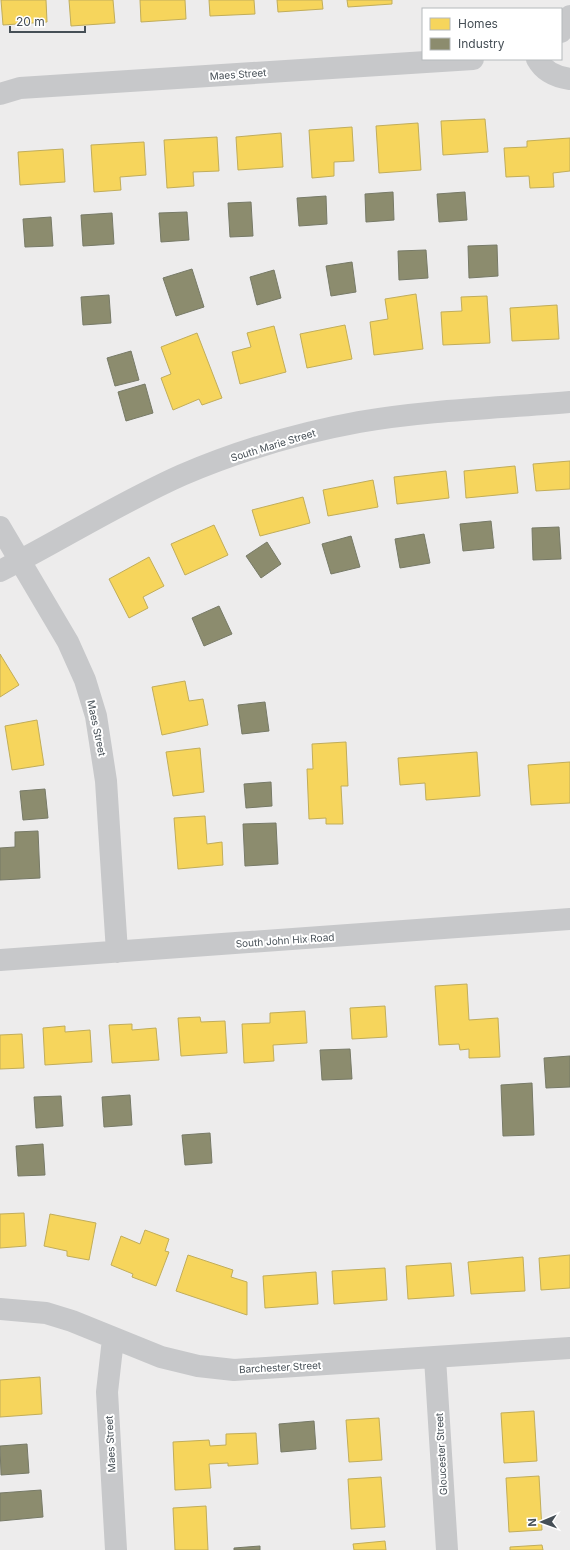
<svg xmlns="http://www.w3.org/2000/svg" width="570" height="1550" font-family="Inter,sans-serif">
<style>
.homes{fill:#f6d55c;stroke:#c1ad5a}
.industry{fill:#8c8c6e;stroke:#777a67}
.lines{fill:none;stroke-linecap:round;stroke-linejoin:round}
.minor{stroke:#c7c8ca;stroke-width:22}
.labels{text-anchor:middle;stroke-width:4;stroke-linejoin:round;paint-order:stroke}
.street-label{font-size:10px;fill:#464f56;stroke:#fff}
</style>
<rect width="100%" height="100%" fill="#edecec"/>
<path class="homes" d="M 1,0 L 46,0 L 47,22 L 3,25 Z
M 69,0 L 113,0 L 115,23 L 71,26 Z
M 140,0 L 185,0 L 186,19 L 141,22 Z
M 209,0 L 254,0 L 255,14 L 210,16 Z
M 277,0 L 322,0 L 323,9 L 278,12 Z
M 347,0 L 392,0 L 392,4 L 348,7 Z
M 485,119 L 488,152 L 443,155 L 441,121 Z
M 418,123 L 421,170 L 379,173 L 376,126 Z
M 352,127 L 354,161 L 334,162 L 334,176 L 312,178 L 309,130 Z
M 281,133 L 283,167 L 238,170 L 236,137 Z
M 217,137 L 219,171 L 193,172 L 194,186 L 167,188 L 164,140 Z
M 570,138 L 570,171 L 553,173 L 554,187 L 530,188 L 529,176 L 506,177 L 504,148 L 527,147 L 527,141 Z
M 144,142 L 146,175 L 120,177 L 121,190 L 94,192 L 91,145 Z
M 63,149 L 65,182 L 20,185 L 18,152 Z
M 416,294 L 423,349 L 374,355 L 370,322 L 388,319 L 385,299 Z
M 487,296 L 490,343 L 443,345 L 441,312 L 462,311 L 461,297 Z
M 557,305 L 559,339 L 512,341 L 510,308 Z
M 345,325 L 352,359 L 307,368 L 300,334 Z
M 274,326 L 286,372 L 240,384 L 232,352 L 251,347 L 247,333 Z
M 197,333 L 222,398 L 202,405 L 199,399 L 173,410 L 161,378 L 171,374 L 161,347 Z
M 570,461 L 570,489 L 536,491 L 533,464 Z
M 515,466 L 518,493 L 466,498 L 464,471 Z
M 446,471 L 449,498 L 397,504 L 394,477 Z
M 373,480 L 378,507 L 328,516 L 323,490 Z
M 303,497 L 310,523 L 260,536 L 252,510 Z
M 214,525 L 228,555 L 185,575 L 171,544 Z
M 149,557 L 164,586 L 143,597 L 148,608 L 129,618 L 109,579 Z
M 0,654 L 19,685 L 0,697 Z
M 185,681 L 189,701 L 203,699 L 208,725 L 162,735 L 152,687 Z
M 37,720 L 44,765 L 12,770 L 5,726 Z
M 346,742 L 348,786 L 341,786 L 343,824 L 326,824 L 326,818 L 309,819 L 307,769 L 313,769 L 312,744 Z
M 200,748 L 204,792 L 173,796 L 166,752 Z
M 477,752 L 480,796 L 426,800 L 425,783 L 400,785 L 398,758 Z
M 570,762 L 570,803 L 531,805 L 528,765 Z
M 205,816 L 207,844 L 222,842 L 223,865 L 178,869 L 174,818 Z
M 467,984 L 469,1020 L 498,1018 L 500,1057 L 469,1058 L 469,1049 L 460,1050 L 459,1044 L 439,1045 L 435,986 Z
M 385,1006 L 387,1037 L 352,1039 L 350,1008 Z
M 305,1011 L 307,1043 L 273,1045 L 274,1061 L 244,1063 L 242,1024 L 270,1023 L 270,1013 Z
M 200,1017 L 201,1022 L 225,1021 L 227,1053 L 181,1056 L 178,1018 Z
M 132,1024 L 132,1030 L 156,1028 L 159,1060 L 112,1063 L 109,1025 Z
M 65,1026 L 65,1032 L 90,1030 L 92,1062 L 45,1065 L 43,1028 Z
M 22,1034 L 24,1068 L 0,1069 L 0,1035 Z
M 24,1213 L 26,1246 L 0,1248 L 0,1214 Z
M 50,1214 L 96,1223 L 89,1260 L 67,1256 L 67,1251 L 44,1246 Z
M 145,1230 L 169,1239 L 165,1251 L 169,1252 L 156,1286 L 132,1277 L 133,1274 L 111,1265 L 121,1236 L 140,1244 Z
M 188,1255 L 233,1270 L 231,1277 L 247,1282 L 247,1315 L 176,1291 Z
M 570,1255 L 570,1288 L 541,1290 L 539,1258 Z
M 523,1257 L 525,1291 L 471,1294 L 468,1262 Z
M 451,1263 L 454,1296 L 408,1299 L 406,1266 Z
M 385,1268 L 387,1300 L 334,1304 L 332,1271 Z
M 316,1272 L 318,1304 L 265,1308 L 263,1276 Z
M 40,1377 L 42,1414 L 0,1417 L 0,1380 Z
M 534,1411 L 537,1461 L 504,1463 L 501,1413 Z
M 379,1418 L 382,1460 L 349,1462 L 346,1420 Z
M 256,1433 L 258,1464 L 228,1466 L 228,1463 L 209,1464 L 211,1488 L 175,1490 L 173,1442 L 209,1440 L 210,1446 L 226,1445 L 226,1434 Z
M 539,1476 L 542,1530 L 509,1532 L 506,1478 Z
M 381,1477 L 385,1527 L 351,1529 L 348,1479 Z
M 206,1506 L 208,1550 L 175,1550 L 173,1508 Z
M 385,1541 L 386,1550 L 354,1550 L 353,1544 Z
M 542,1545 L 543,1550 L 510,1550 L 510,1547 Z"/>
<path class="industry" d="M 393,192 L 394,220 L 366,222 L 365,194 Z
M 465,192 L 467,220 L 439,222 L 437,194 Z
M 326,196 L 327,224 L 299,226 L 297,198 Z
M 251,202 L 253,236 L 230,237 L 228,203 Z
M 187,212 L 189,240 L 161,242 L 159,213 Z
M 112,213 L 114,244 L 83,246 L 81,215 Z
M 51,217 L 53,246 L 25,247 L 23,219 Z
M 497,245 L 498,276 L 469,278 L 468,246 Z
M 426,250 L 428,278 L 399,280 L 398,251 Z
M 352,262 L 356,292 L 331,296 L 326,266 Z
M 192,269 L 204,307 L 176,316 L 163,278 Z
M 274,270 L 281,298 L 257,305 L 250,277 Z
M 109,295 L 111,323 L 83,325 L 81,297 Z
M 131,351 L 139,380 L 115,386 L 107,358 Z
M 145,384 L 153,413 L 126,421 L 118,392 Z
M 491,521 L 494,548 L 463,551 L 460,524 Z
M 559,527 L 561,559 L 533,560 L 532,528 Z
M 424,534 L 430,563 L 400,568 L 395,539 Z
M 351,536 L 360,567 L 331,574 L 322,544 Z
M 267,542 L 281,564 L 261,578 L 246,556 Z
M 219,606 L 232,634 L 204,646 L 192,618 Z
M 265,702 L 269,731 L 242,734 L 238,705 Z
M 271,782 L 272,806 L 246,808 L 244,784 Z
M 45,789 L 48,818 L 23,820 L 20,791 Z
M 276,823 L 278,864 L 245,866 L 243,824 Z
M 38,831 L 40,878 L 0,880 L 0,848 L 15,847 L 15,832 Z
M 350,1049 L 352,1079 L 322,1080 L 320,1050 Z
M 570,1056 L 570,1087 L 546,1088 L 544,1058 Z
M 532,1083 L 534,1135 L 503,1136 L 501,1085 Z
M 130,1095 L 132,1125 L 104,1127 L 102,1097 Z
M 61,1096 L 63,1126 L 36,1128 L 34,1097 Z
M 210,1133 L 212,1163 L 185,1165 L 182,1135 Z
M 43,1144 L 45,1175 L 18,1176 L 16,1146 Z
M 314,1421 L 316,1449 L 281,1452 L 279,1424 Z
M 27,1444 L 29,1473 L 1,1475 L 0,1446 Z
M 41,1490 L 43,1517 L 0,1521 L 0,1493 Z
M 260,1546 L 260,1550 L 234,1550 L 234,1548 Z"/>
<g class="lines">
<path class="minor" d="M 561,32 L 570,16
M 537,59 C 544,72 556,77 570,79
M 0,94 L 20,88 L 473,59
M 0,527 L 68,642 L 85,680 L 96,716 L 106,781 L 117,952
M 0,571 C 61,540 119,503 182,475 C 238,451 299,433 359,422 C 428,410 500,408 570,402
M 0,960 L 570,919
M 0,1309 L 46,1313 L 72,1321 L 161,1357 L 198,1366 L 234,1370 L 570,1348
M 113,1339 L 107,1392 L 116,1550
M 435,1358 L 447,1550"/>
</g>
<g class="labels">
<g class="street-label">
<text transform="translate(238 74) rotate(-4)" y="4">Maes Street</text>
<text transform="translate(273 445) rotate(-17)" y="4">South Marie Street</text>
<text transform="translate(97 728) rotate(78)" y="4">Maes Street</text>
<text transform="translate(285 940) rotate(-4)" y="4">South John Hix Road</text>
<text transform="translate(280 1367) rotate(-3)" y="4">Barchester Street</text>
<text transform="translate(110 1444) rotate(-93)" y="4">Maes Street</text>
<text transform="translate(441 1454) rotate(-93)" y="4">Gloucester Street</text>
</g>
</g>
<rect x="422" y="8" width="140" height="52" fill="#ffffff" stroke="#b5b9bb"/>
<rect x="430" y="18" width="20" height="12" fill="#f6d55c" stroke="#b5b9bb"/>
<text x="458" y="28" font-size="12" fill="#464f56">Homes</text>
<rect x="430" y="38" width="20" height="12" fill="#8c8c6e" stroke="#b5b9bb"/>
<text x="458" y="48" font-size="12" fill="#464f56">Industry</text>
<g transform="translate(542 1522) rotate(268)" stroke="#ffffff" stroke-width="3" paint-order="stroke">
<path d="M0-3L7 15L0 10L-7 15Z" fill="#464f56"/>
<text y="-6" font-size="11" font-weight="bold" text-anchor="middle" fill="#464f56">N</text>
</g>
<path d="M10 26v6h75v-6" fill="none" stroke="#464f56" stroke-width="2"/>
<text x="16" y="26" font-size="12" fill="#464f56" stroke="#ffffff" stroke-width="3" paint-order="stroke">20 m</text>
</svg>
